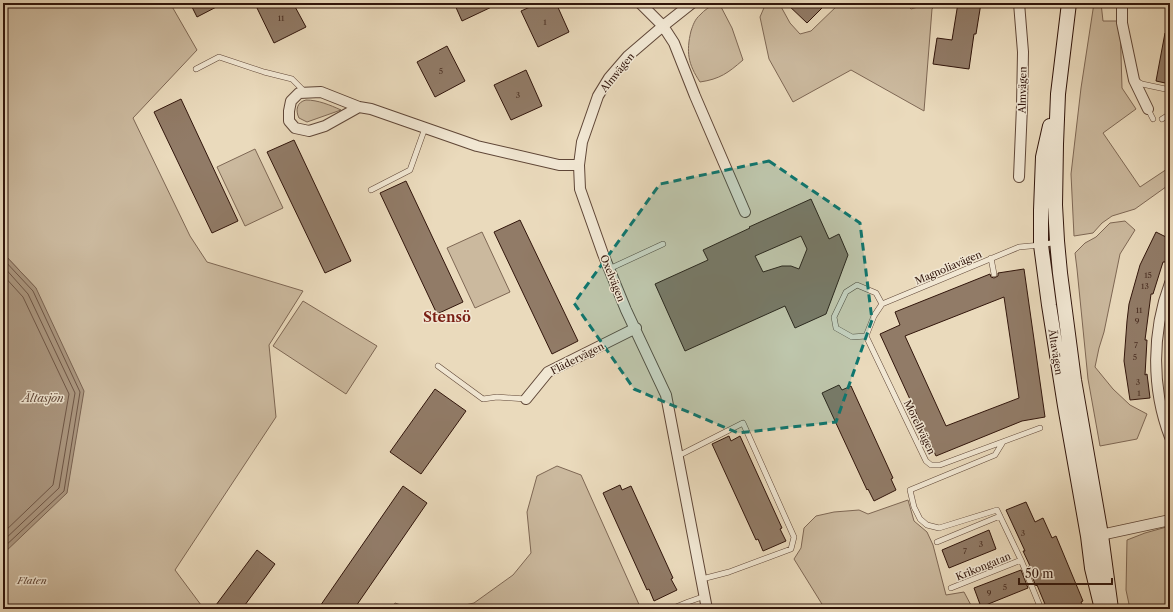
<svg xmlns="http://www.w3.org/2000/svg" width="1173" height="612" font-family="'Libre Caslon Text',serif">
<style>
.green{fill:#cbb99e;stroke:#7e6754}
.water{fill:#ab9780;stroke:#7a6351}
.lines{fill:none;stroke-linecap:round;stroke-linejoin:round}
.shore{stroke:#6e5646;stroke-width:1}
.building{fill:#917b67;stroke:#31150b;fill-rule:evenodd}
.service-casing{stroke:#5f4637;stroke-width:6}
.minor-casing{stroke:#5f4637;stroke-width:12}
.secondary-casing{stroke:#31150b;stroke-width:16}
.service{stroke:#f1e7d3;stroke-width:5}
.minor{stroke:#f1e7d3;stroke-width:10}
.secondary{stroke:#f1e7d3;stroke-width:14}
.marked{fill:#0f766e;fill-opacity:0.2;stroke:#0f766e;stroke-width:3;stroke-dasharray:8 5;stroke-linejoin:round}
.labels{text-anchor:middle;stroke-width:3;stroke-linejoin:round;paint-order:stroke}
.number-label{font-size:8px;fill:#492e22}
.street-label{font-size:10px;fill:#31150b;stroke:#f1e7d3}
.park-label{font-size:10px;font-style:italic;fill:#5f4637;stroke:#f1e7d3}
.water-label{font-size:11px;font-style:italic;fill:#62493a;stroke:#f1e7d3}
.district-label{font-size:14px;font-weight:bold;fill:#7a1f14;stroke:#f1e7d3}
</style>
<rect width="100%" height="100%" fill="#eadabc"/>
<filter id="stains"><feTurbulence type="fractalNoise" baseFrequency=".005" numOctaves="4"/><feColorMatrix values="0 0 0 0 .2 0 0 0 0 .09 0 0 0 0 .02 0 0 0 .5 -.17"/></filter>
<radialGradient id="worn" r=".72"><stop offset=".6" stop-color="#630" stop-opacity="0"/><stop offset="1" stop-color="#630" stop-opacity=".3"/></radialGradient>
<path class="green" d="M 3,3 L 170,3 L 197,50 L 133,118 L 190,236 L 207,262 L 303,291 L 269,345 L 276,417 L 175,570 L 204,609 L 111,609 L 86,608 L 81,609 L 3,609 L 3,484 L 36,288 L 3,253 Z
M 715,3 L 719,3 L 732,28 L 743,60 C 728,73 720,79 700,82 C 688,64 686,52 691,31 C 693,25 695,19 700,15 C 704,10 710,7 715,3 Z
M 766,3 L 779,3 L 790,23 L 800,34 L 811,31 L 840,3 L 905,3 L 911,9 L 921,6 L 923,3 L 937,3 L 932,9 L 924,111 L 851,70 L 793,102 L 769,59 L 760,17 Z
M 1094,3 L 1101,3 L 1103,21 L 1120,21 L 1122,88 L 1136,109 L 1103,133 L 1140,187 L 1170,167 L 1170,184 L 1135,209 L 1112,216 L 1102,223 L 1093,233 L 1074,236 L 1071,174 L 1081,88 Z
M 306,100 C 318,100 330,105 341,110 L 307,122 L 299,118 C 295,110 297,102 306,100 Z
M 255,149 L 283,208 L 245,226 L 217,167 Z
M 1125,221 L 1135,230 L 1120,254 L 1104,332 L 1099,348 L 1095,367 L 1113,389 L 1130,405 L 1147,414 L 1137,439 L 1100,446 L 1088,379 L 1077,269 L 1075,253 L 1085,243 L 1096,237 L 1110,223 Z
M 482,232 L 510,292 L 475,308 L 447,248 Z
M 303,301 L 377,346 L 346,394 L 273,346 Z
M 557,466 L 581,475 L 641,609 L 447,609 L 474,603 L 513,575 L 531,553 L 527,512 L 537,476 Z
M 908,500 L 914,521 L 927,532 L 933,545 L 946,595 L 964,592 L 973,609 L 825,609 L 794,559 L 801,548 L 804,528 L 816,516 L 834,512 L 859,510 L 868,514 Z
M 1170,526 L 1170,609 L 1130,609 L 1126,590 L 1127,540 L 1145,533 Z
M 395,603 L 412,609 L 391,609 Z"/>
<path class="water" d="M 3,253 L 36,288 L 84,391 L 67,493 L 3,554 Z"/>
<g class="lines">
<path class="shore" d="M 3,259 L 33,291 L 80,392 L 64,491 L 3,548
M 3,266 L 28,294 L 75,393 L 59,488 L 3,541
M 3,275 L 23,297 L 69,394 L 53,485 L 3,533"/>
</g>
<path class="building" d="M 190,3 L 224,3 L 197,17 Z
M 267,3 L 293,3 L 306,27 L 274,43 L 257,8 Z
M 454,3 L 500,3 L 462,21 Z
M 539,3 L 556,3 L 569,32 L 538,47 L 521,11 Z
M 786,3 L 827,3 L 807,23 Z
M 958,3 L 981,3 L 976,34 L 974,34 L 969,69 L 933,64 L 937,38 L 952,40 Z
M 1165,33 L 1170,33 L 1170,84 L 1156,81 Z
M 447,46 L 465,81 L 435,97 L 417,62 Z
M 526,70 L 542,106 L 511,120 L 494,85 Z
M 181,99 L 238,221 L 212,233 L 154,112 Z
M 294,140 L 351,261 L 325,273 L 267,152 Z
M 406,181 L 463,302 L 437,314 L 380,193 Z
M 811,199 L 829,239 L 839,234 L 848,255 L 826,314 L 795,328 L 785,306 L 685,351 L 655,284 L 708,260 L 703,250 L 750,228 L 749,227 ZM 801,236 L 807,249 L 799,269 L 791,266 L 782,266 L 763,272 L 755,256 Z
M 520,220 L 578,341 L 552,354 L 494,232 Z
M 1156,232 L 1170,239 L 1170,252 L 1165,262 L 1163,262 L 1153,294 L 1151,294 L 1145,340 L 1147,340 L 1145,375 L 1147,374 L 1150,398 L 1130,400 L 1124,361 L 1127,321 L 1129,304 L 1140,265 Z
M 1024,269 L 1045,417 L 1022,421 L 936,456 L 880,334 L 900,325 L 895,312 L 990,274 L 991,277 L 994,278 L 998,276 L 998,273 ZM 1004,297 L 1019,398 L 946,426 L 905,336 Z
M 839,385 L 842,390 L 851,386 L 893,478 L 891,479 L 896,490 L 874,501 L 868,489 L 867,490 L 822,393 Z
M 435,389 L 466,411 L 421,474 L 390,452 Z
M 729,436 L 731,441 L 740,436 L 782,528 L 780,529 L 786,541 L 763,551 L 758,539 L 756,540 L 712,444 Z
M 620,485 L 622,490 L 631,486 L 673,578 L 671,579 L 677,590 L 654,601 L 649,589 L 647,590 L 603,493 Z
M 403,486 L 427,503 L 354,609 L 318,609 Z
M 1026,502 L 1035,522 L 1043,518 L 1052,538 L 1056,536 L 1083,601 L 1081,602 L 1084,609 L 1047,609 L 1037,585 L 1036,586 L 1028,567 L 1030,566 L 1023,551 L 1025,551 L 1006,510 Z
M 989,530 L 996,549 L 949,568 L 942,550 Z
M 257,550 L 275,564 L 242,609 L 213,609 Z
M 1021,570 L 1028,588 L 981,607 L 974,588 Z"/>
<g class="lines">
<defs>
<path id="service" d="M 196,69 L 219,57 L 264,72 L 292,79 L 305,92
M 1136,81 L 1142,84 L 1170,90
M 1148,109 L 1153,119
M 1162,119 L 1170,114
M 371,190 L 410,170 L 425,128
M 991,258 L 994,274
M 609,269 L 663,244
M 866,336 L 926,461 L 931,465 L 940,465 L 1040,428
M 866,336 L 874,316 L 882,304 L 1019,247 L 1041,245 L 1056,242
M 866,336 L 852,337 L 836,328 L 834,317 L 846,292 L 857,285 L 876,293 L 882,304
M 438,366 L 483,399 L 497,397 L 526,399
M 1003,442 L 995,455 L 910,490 L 914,507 L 920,519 L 927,525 L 939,528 L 997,510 L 1021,560 L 1041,609
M 678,456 L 743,423 L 794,537 L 791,549 L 729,572 L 702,579
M 937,542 L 1000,516
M 951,588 L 1021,560
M 671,609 L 688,602 L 705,596
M 1031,609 L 1040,606"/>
<path id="minor" d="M 640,3 L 663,26 L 674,43 L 695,96 L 745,212
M 692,3 L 663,26 L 628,56 L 609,78 L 598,96 L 582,142 L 579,165 L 580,189 L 603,254 L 626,310 L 666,395 L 707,609
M 1019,3 L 1023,52 L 1022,106 L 1019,177
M 1122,3 L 1122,23 L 1134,80 L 1148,109
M 359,107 L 325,126 L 309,131 L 295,128 L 289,121 L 289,111 L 291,101 L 299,93 L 321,92 L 359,107 L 371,109 L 477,146 L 559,165 L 579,165
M 1170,283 C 1152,331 1151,388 1170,437
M 526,399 L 548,372 L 636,328
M 1096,536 L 1170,520"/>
<path id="secondary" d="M 1069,3 L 1058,94 L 1056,144 L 1055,205 L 1057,241 L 1060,273 L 1074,380 L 1101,535 L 1111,609
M 1050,126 L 1043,157 L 1041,210 L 1041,245 L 1049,305 L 1065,406 L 1088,536 L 1092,568 L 1102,609"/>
</defs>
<use href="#service" class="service-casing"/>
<use href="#minor" class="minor-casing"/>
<use href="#secondary" class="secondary-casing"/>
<use href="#service" class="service"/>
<use href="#minor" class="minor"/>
<use href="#secondary" class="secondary"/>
</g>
<path class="marked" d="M 769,161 L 860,223 L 872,320 L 836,422 L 738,433 L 634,389 L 574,303 L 660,184 Z"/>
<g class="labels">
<g class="number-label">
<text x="281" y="21">11</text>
<text x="545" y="25">1</text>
<text x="441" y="74">5</text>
<text x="518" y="98">3</text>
<text x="1148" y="278">15</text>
<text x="1145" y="289">13</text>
<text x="1139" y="313">11</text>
<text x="1137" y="324">9</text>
<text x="1136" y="348">7</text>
<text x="1135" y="360">5</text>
<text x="1138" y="385">3</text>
<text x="1139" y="396">1</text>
<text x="1023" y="536">3</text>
<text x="981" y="547">3</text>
<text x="965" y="554">7</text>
<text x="1005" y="590">5</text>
<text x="989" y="596">9</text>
</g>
<g class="street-label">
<text transform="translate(617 72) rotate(-51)" y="4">Almvägen</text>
<text transform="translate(1022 90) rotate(-89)" y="4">Almvägen</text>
<text transform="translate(948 267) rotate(-23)" y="4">Magnoliavägen</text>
<text transform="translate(613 278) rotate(68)" y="4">Oxelvägen</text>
<text transform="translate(1056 352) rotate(81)" y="4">Ältavägen</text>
<text transform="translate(577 358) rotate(-27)" y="4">Flädervägen</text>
<text transform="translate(920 427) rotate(64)" y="4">Morellvägen</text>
<text transform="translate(983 566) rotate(-22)" y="4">Krikongatan</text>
</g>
<g class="park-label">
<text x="32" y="584">Flaten</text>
</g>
<g class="water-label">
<text x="43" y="402">Ältasjön</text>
</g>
<g class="district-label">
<text x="447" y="322">Stensö</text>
</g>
</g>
<rect width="1173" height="612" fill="none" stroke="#eadabc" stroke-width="16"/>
<rect x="4" y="4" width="1165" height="604" fill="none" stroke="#31150b" stroke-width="2"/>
<rect x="8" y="8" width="1157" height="596" fill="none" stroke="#31150b"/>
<path d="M1019 578v6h93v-6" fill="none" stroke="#31150b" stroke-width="2"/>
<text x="1025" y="578" font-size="12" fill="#31150b" stroke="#f1e7d3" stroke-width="3" paint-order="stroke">50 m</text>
<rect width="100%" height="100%" filter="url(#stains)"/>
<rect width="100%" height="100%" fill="url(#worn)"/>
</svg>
